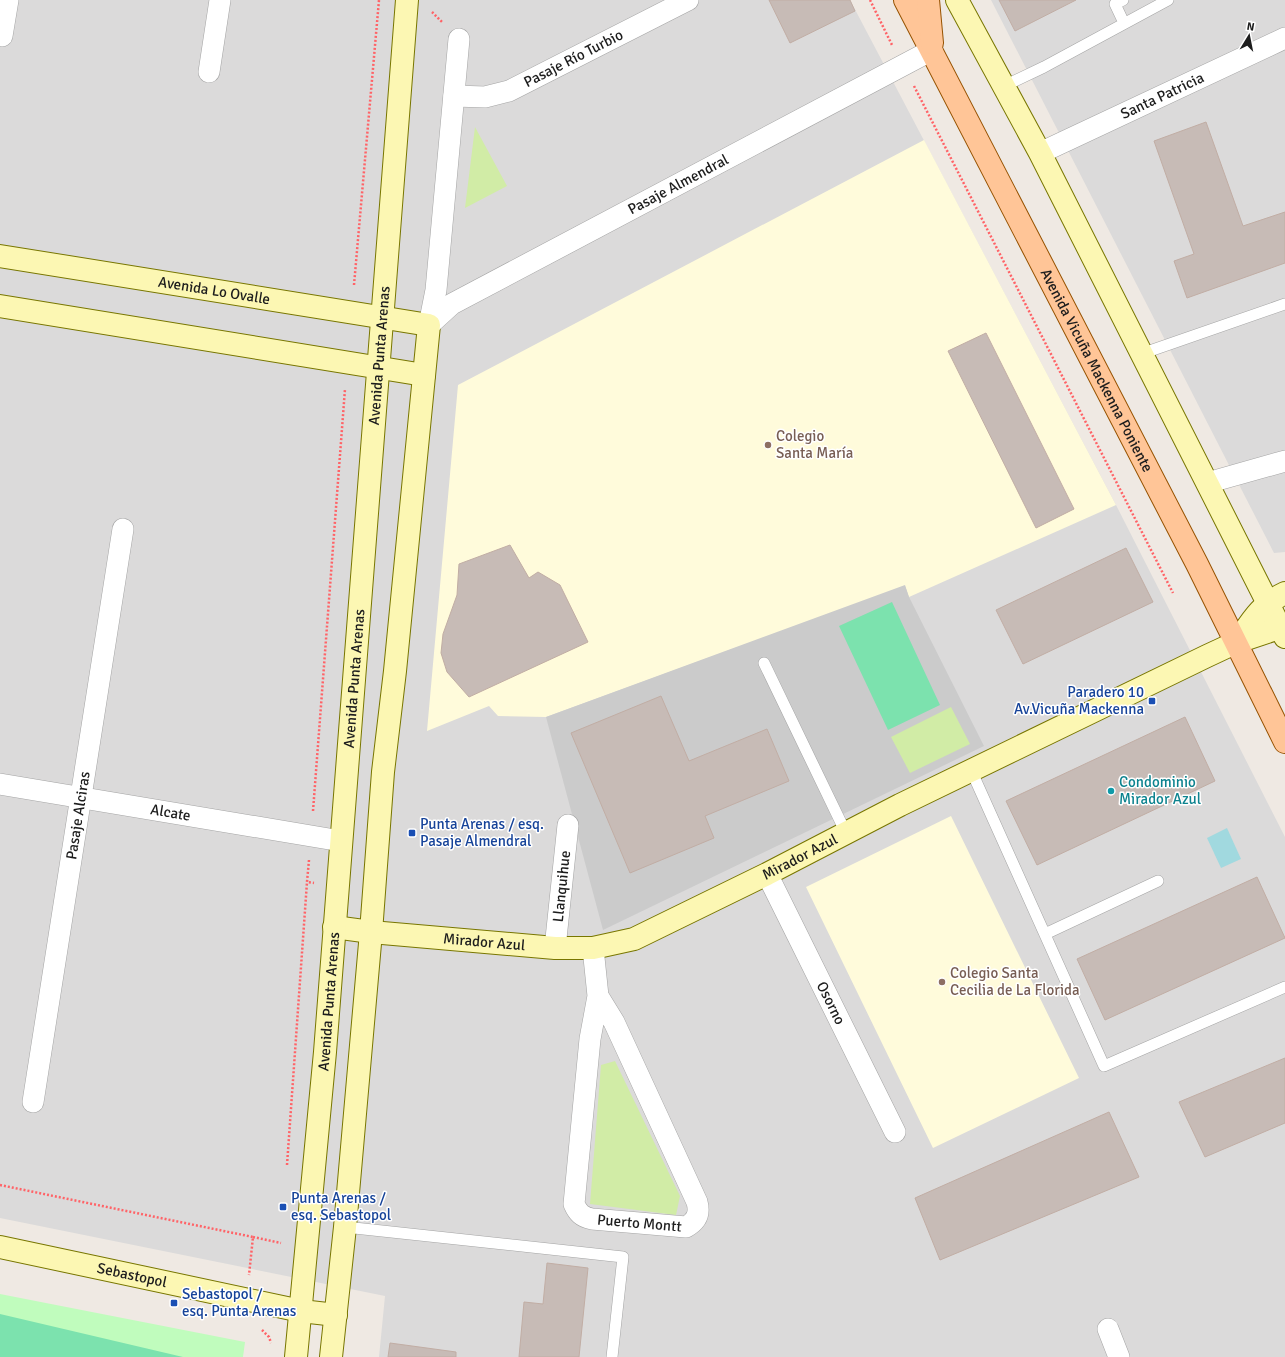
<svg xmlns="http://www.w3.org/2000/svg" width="1285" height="1357" font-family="Signika,sans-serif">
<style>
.residential{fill:#dbdada}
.education{fill:#fffbdb}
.religious{fill:#cbcbcb}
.grass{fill:#d1eca6}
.park{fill:#c0fcbd}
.pitch{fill:#7ce2ae}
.water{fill:#a1d9df}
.building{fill:#c7bbb6;stroke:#c1ada4}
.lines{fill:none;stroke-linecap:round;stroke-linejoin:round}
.lane-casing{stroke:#a4a4a4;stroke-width:12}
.street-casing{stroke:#a4a4a4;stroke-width:22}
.secondary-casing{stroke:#787600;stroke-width:24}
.primary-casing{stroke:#965200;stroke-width:24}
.path{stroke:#ff6367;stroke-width:2.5;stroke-dasharray:2 2;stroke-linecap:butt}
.lane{stroke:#fff;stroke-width:11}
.street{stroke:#fff;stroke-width:21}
.secondary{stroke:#fcf7b3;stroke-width:22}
.primary{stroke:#ffc597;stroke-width:22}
.education-dot{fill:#8d6e63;stroke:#fff;stroke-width:1.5}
.transit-dot{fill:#1a4fb4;stroke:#fff;stroke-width:1.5}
.culture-dot{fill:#0f9aa8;stroke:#fff;stroke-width:1.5}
.labels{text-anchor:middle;stroke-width:3;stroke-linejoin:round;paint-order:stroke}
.street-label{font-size:15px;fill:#1d1d1d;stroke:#fff}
.education-label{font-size:15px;fill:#785e54;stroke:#fff;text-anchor:start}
.transit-label{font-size:15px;fill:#164399;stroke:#fff;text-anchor:start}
.culture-label{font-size:15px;fill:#0d838f;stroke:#fff;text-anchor:start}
</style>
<rect width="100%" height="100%" fill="#efe9e3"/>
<path class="residential" d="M 0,0 L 850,0 L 1116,505 L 1285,837 L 1285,1357 L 379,1357 L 385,1296 L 0,1218 Z
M 991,0 L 1285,0 L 1285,552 L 1274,553 Z"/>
<path class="education" d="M 924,140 L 1116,505 L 909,597 L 905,586 L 546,717 L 498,716 L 489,706 L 427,731 L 458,385 Z
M 951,816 L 1079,1078 L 933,1148 L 806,887 Z"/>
<path class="religious" d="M 905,585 L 909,597 L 984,746 L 603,930 L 546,717 Z"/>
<path class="grass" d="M 475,127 L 507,186 L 465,208 Z
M 951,707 L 970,744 L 910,773 L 891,737 Z
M 615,1061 L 680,1196 L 676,1215 L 590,1204 L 601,1065 Z"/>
<path class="park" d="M 0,1294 L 245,1342 L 243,1357 L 0,1357 Z"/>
<path class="pitch" d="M 892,602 L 940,705 L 888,730 L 839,626 Z
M 0,1314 L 183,1357 L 0,1357 Z"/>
<path class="water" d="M 1227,828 L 1241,859 L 1221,868 L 1207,838 Z"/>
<path class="building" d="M 769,0 L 850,0 L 855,11 L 790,43 Z
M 999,0 L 1076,0 L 1015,31 Z
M 1206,122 L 1243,226 L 1285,212 L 1285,263 L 1187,298 L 1174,261 L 1194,254 L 1154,141 Z
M 986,333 L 1074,509 L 1036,528 L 948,351 Z
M 510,545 L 529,578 L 538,572 L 560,585 L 588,642 L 469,697 L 447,672 L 441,653 L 443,634 L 457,595 L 459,564 Z
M 1126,548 L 1153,602 L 1023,664 L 996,610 Z
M 661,696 L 689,761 L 767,729 L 789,781 L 705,816 L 714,838 L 630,873 L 571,733 Z
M 1185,717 L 1215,781 L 1037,865 L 1006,801 Z
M 1257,877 L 1285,938 L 1105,1020 L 1077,959 Z
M 1285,1058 L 1285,1123 L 1205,1157 L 1179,1102 Z
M 1109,1112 L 1139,1177 L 940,1260 L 915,1198 Z
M 547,1263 L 588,1268 L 579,1357 L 519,1357 L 524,1302 L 543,1304 Z
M 390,1343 L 456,1352 L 456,1357 L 388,1357 Z"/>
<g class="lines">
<defs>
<path id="lane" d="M 1123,0 L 1115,4 L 1124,23
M 1004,86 L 1044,67 L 1168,0
M 1141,354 L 1285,304
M 764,663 L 846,833
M 971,770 L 1104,1066 L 1285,987
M 1045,934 L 1158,881
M 345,1227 L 623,1257 L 612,1357"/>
<g id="street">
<path d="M 2,36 L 8,0"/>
<path d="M 209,72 L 220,0"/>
<path id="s1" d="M 454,96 L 485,97 L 509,91 L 688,0"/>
<path id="s2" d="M 1040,153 L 1285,38"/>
<path id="s3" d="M 429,325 L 452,304 L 932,50"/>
<path d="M 429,325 L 436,290 L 459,39"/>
<path d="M 1207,483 L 1285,461"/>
<path id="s4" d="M 0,784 L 341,841"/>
<path id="s5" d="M 767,874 L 895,1132"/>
<path id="s6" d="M 555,948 L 568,825"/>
<path id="s7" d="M 593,948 L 598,996 L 590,1039 L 574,1204 C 578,1213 582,1217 592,1219 L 686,1227 C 697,1221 700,1213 697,1202 L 614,1022 L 598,996"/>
<path id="s8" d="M 33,1102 L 123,529"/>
<path d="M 1108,1329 L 1119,1357"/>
</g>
<g id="secondary">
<path d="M 957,0 L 1040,153 L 1285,637"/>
<path id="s9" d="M 0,256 L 429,325 L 395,671 L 383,772 L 371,932 L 345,1227 L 331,1357"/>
<path d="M 0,306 L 424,375"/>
<path d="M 1237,642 C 1252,620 1260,605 1285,593"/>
<path id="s10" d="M 334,927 L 371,932 L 555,948 L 593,948 L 634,939 L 767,874 L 900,805 L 1207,656 L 1237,642 L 1285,626"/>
<path id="s11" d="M 0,1247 L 301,1311 L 336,1315"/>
<path id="s12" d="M 296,1357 L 325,1052 L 407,0"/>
</g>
<g id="primary">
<path id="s13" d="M 905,0 L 1197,564 L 1285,742"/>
<path d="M 928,0 L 932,43"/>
</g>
</defs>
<use href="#lane" class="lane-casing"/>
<use href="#street" class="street-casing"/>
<use href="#secondary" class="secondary-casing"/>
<use href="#primary" class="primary-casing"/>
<path class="path" d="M 870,0 L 892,45
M 432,12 L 442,22
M 914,86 L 1173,593
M 354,285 L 379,0
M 313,811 L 345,389
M 309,860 L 307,882 L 314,883
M 287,1165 L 307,882
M 0,1185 L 253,1237 L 249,1275
M 253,1237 L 281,1243
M 262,1330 L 269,1337 L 271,1343"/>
<use href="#lane" class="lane"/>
<use href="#street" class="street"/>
<use href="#secondary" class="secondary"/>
<use href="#primary" class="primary"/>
</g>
<g class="education-dot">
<circle cx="768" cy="445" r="4"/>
<circle cx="942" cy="982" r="4"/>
</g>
<g class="transit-dot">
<rect x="1148" y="697" width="8" height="8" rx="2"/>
<rect x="408" y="829" width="8" height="8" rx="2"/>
<rect x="279" y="1203" width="8" height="8" rx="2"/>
<rect x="170" y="1299" width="8" height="8" rx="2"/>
</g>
<circle class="culture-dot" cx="1111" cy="791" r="4"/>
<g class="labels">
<g class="street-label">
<text dy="5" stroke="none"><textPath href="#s1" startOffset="128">Pasaje Río Turbio</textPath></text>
<text dy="5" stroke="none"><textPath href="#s2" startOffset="135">Santa Patricia</textPath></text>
<text dy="5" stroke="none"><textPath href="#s3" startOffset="287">Pasaje Almendral</textPath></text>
<text dy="5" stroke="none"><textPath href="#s9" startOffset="217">Avenida Lo Ovalle</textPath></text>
<text dy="5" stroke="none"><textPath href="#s12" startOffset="1005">Avenida Punta Arenas</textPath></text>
<text dy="5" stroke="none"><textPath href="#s13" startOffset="417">Avenida Vicuña Mackenna Poniente</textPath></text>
<text dy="5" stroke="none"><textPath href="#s12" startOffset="681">Avenida Punta Arenas</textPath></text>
<text dy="5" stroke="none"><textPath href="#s4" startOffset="173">Alcate</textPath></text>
<text dy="5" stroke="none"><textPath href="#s8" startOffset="290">Pasaje Alciras</textPath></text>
<text dy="5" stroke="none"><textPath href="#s10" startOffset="487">Mirador Azul</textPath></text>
<text dy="5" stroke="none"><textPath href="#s6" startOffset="62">Llanquihue</textPath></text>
<text dy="5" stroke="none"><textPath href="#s10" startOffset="151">Mirador Azul</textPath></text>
<text dy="5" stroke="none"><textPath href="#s12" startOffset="357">Avenida Punta Arenas</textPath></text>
<text dy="5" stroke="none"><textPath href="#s5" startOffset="144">Osorno</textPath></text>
<text dy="5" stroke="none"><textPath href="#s7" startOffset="330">Puerto Montt</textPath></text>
<text dy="5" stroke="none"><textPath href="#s11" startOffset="135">Sebastopol</textPath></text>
</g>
<g class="education-label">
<text x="776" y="441">Colegio<tspan x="776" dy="17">Santa María</tspan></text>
<text x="950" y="978">Colegio Santa<tspan x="950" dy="17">Cecilia de La Florida</tspan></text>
</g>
<g class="transit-label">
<text x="1144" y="697" text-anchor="end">Paradero 10<tspan x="1144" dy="17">Av.Vicuña Mackenna</tspan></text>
<text x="420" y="829">Punta Arenas / esq.<tspan x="420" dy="17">Pasaje Almendral</tspan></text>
<text x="291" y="1203">Punta Arenas /<tspan x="291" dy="17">esq. Sebastopol</tspan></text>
<text x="182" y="1299">Sebastopol /<tspan x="182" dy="17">esq. Punta Arenas</tspan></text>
</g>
<g class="culture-label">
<text x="1119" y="787">Condominio<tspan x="1119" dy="17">Mirador Azul</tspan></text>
</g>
</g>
<g transform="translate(1249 36) rotate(10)" stroke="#ffffff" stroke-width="3" paint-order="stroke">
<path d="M0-3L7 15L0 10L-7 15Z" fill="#1d1d1d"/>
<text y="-6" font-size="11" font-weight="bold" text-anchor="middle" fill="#1d1d1d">N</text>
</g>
</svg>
